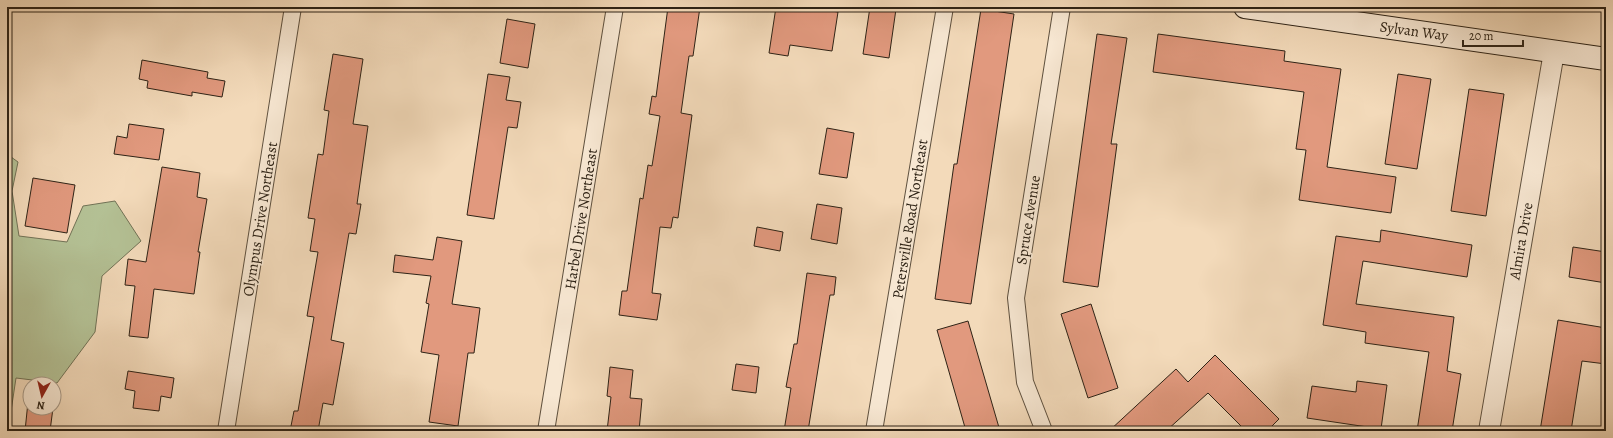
<svg xmlns="http://www.w3.org/2000/svg" width="1613" height="438" font-family="Alegreya,serif">
<style>
.green{fill:#b4c195;stroke:#717256}
.building{fill:#e1997e;stroke:#2e2316}
.lines{fill:none;stroke-linecap:round;stroke-linejoin:round}
.minor-casing{stroke:#5f513f;stroke-width:18}
.tertiary-casing{stroke:#5f513f;stroke-width:22}
.secondary-casing{stroke:#2e2316;stroke-width:24}
.minor{stroke:#f7e7d2;stroke-width:16}
.tertiary{stroke:#f7e7d2;stroke-width:20}
.secondary{stroke:#f7e7d2;stroke-width:22}
.labels{text-anchor:middle;stroke-width:3;stroke-linejoin:round;paint-order:stroke}
.street-label{font-size:15px;fill:#2e2316;stroke:#f7e7d2}
</style>
<rect width="100%" height="100%" fill="#f3daba"/>
<filter id="stains"><feTurbulence type="fractalNoise" baseFrequency=".005" numOctaves="4"/><feColorMatrix values="0 0 0 0 .2 0 0 0 0 .09 0 0 0 0 .02 0 0 0 .5 -.17"/></filter>
<radialGradient id="worn" r=".72"><stop offset=".6" stop-color="#630" stop-opacity="0"/><stop offset="1" stop-color="#630" stop-opacity=".3"/></radialGradient>
<path class="green" d="M 7,154 L 18,162 L 12,191 L 19,236 L 67,242 L 83,206 L 115,201 L 141,241 L 102,276 L 95,332 L 57,383 L 16,378 L 8,431 Z"/>
<path class="building" d="M 668,7 L 700,7 L 693,56 L 689,56 L 681,113 L 692,115 L 678,218 L 673,217 L 671,228 L 660,227 L 652,293 L 661,294 L 657,320 L 619,315 L 622,291 L 627,291 L 640,198 L 643,199 L 648,165 L 652,166 L 660,116 L 649,114 L 652,96 L 656,97 Z
M 776,7 L 805,7 L 838,12 L 832,51 L 790,45 L 788,56 L 769,53 Z
M 870,7 L 896,9 L 889,58 L 863,54 Z
M 981,9 L 1014,14 L 971,304 L 935,299 L 954,164 L 957,164 Z
M 507,19 L 535,24 L 528,68 L 500,63 Z
M 1097,34 L 1127,38 L 1111,144 L 1117,144 L 1098,287 L 1063,282 Z
M 1158,34 L 1285,51 L 1284,61 L 1341,69 L 1327,167 L 1396,177 L 1391,213 L 1299,200 L 1306,150 L 1296,149 L 1304,92 L 1153,72 Z
M 333,54 L 363,59 L 353,124 L 368,126 L 357,204 L 361,204 L 356,234 L 349,233 L 331,340 L 344,343 L 333,405 L 323,403 L 318,431 L 290,431 L 294,411 L 298,411 L 314,317 L 307,316 L 318,252 L 310,251 L 315,219 L 308,218 L 318,154 L 323,155 L 329,111 L 324,110 Z
M 142,60 L 208,72 L 207,78 L 225,81 L 222,97 L 192,92 L 192,96 L 147,88 L 148,81 L 139,79 Z
M 488,74 L 510,77 L 506,100 L 521,102 L 517,128 L 508,127 L 494,219 L 467,215 Z
M 1398,74 L 1431,79 L 1417,169 L 1385,164 Z
M 1469,89 L 1504,94 L 1486,216 L 1451,211 Z
M 129,124 L 164,129 L 159,160 L 114,154 L 117,136 L 127,138 Z
M 827,128 L 854,133 L 847,178 L 819,174 Z
M 162,167 L 200,173 L 197,197 L 207,199 L 198,252 L 200,252 L 194,294 L 154,289 L 148,338 L 129,336 L 135,286 L 125,285 L 128,259 L 146,262 Z
M 33,178 L 75,185 L 67,233 L 25,226 Z
M 817,204 L 842,208 L 837,244 L 811,239 Z
M 757,227 L 783,232 L 780,251 L 754,246 Z
M 1381,230 L 1472,245 L 1467,277 L 1363,261 L 1356,304 L 1454,317 L 1447,371 L 1461,374 L 1452,431 L 1417,431 L 1429,352 L 1365,343 L 1366,332 L 1323,325 L 1336,236 L 1380,242 Z
M 437,237 L 462,241 L 452,304 L 480,308 L 474,353 L 468,353 L 458,426 L 429,422 L 439,355 L 421,352 L 429,304 L 426,303 L 431,276 L 393,272 L 395,255 L 433,260 Z
M 1573,247 L 1606,252 L 1606,283 L 1569,277 Z
M 807,273 L 836,277 L 834,295 L 830,295 L 808,431 L 784,431 L 791,388 L 786,387 L 794,344 L 797,344 Z
M 1091,304 L 1118,388 L 1088,398 L 1061,314 Z
M 1558,320 L 1606,328 L 1606,364 L 1582,361 L 1571,431 L 1540,431 Z
M 968,321 L 1000,431 L 966,431 L 937,330 Z
M 1215,355 L 1279,419 L 1267,431 L 1246,431 L 1208,393 L 1166,431 L 1109,431 L 1176,369 L 1188,382 Z
M 736,364 L 759,367 L 756,393 L 732,390 Z
M 610,367 L 633,370 L 630,398 L 642,399 L 639,431 L 607,431 L 611,397 L 607,396 Z
M 128,371 L 174,378 L 171,398 L 161,396 L 159,411 L 133,408 L 135,391 L 125,389 Z
M 1357,381 L 1387,385 L 1381,429 L 1307,418 L 1312,386 L 1356,392 Z
M 29,392 L 30,408 L 53,408 L 50,431 L 25,431 Z"/>
<g class="lines">
<defs>
<path id="minor" d="M 226,431 L 293,7
M 546,431 L 615,7
M 874,431 L 945,7
M 1044,431 L 1025,382 L 1016,298 L 1062,7"/>
<path id="tertiary" d="M 1489,431 L 1554,52"/>
<path id="secondary" d="M 1245,7 L 1606,59"/>
</defs>
<use href="#minor" class="minor-casing"/>
<use href="#tertiary" class="tertiary-casing"/>
<use href="#secondary" class="secondary-casing"/>
<use href="#minor" class="minor"/>
<use href="#tertiary" class="tertiary"/>
<use href="#secondary" class="secondary"/>
</g>
<g class="labels">
<g class="street-label">
<text transform="translate(1414 31) rotate(8)" y="5">Sylvan Way</text>
<text transform="translate(260 219) rotate(-81)" y="5">Olympus Drive Northeast</text>
<text transform="translate(581 219) rotate(-81)" y="5">Harbel Drive Northeast</text>
<text transform="translate(910 219) rotate(-81)" y="5">Petersville Road Northeast</text>
<text transform="translate(1028 220) rotate(-81)" y="5">Spruce Avenue</text>
<text transform="translate(1521 241) rotate(-80)" y="5">Almira Drive</text>
</g>
</g>
<rect width="1613" height="438" fill="none" stroke="#f3daba" stroke-width="24"/>
<rect x="8" y="8" width="1597" height="422" fill="none" stroke="#2e2316" stroke-width="2"/>
<rect x="12" y="12" width="1589" height="414" fill="none" stroke="#2e2316"/>
<g transform="translate(42 396) rotate(188)"><circle r="19" fill="#f7e7d2" stroke="#a79987"/>
<path d="M0-3L7 15L0 10L-7 15Z" fill="#8f2418"/>
<text y="-6" font-size="11" font-weight="bold" text-anchor="middle" fill="#2e2316">N</text>
</g>
<path d="M1463 40v6h60v-6" fill="none" stroke="#2e2316" stroke-width="2"/>
<text x="1469" y="40" font-size="12" fill="#2e2316" stroke="#f7e7d2" stroke-width="3" paint-order="stroke">20 m</text>
<rect width="100%" height="100%" filter="url(#stains)"/>
<rect width="100%" height="100%" fill="url(#worn)"/>
</svg>
